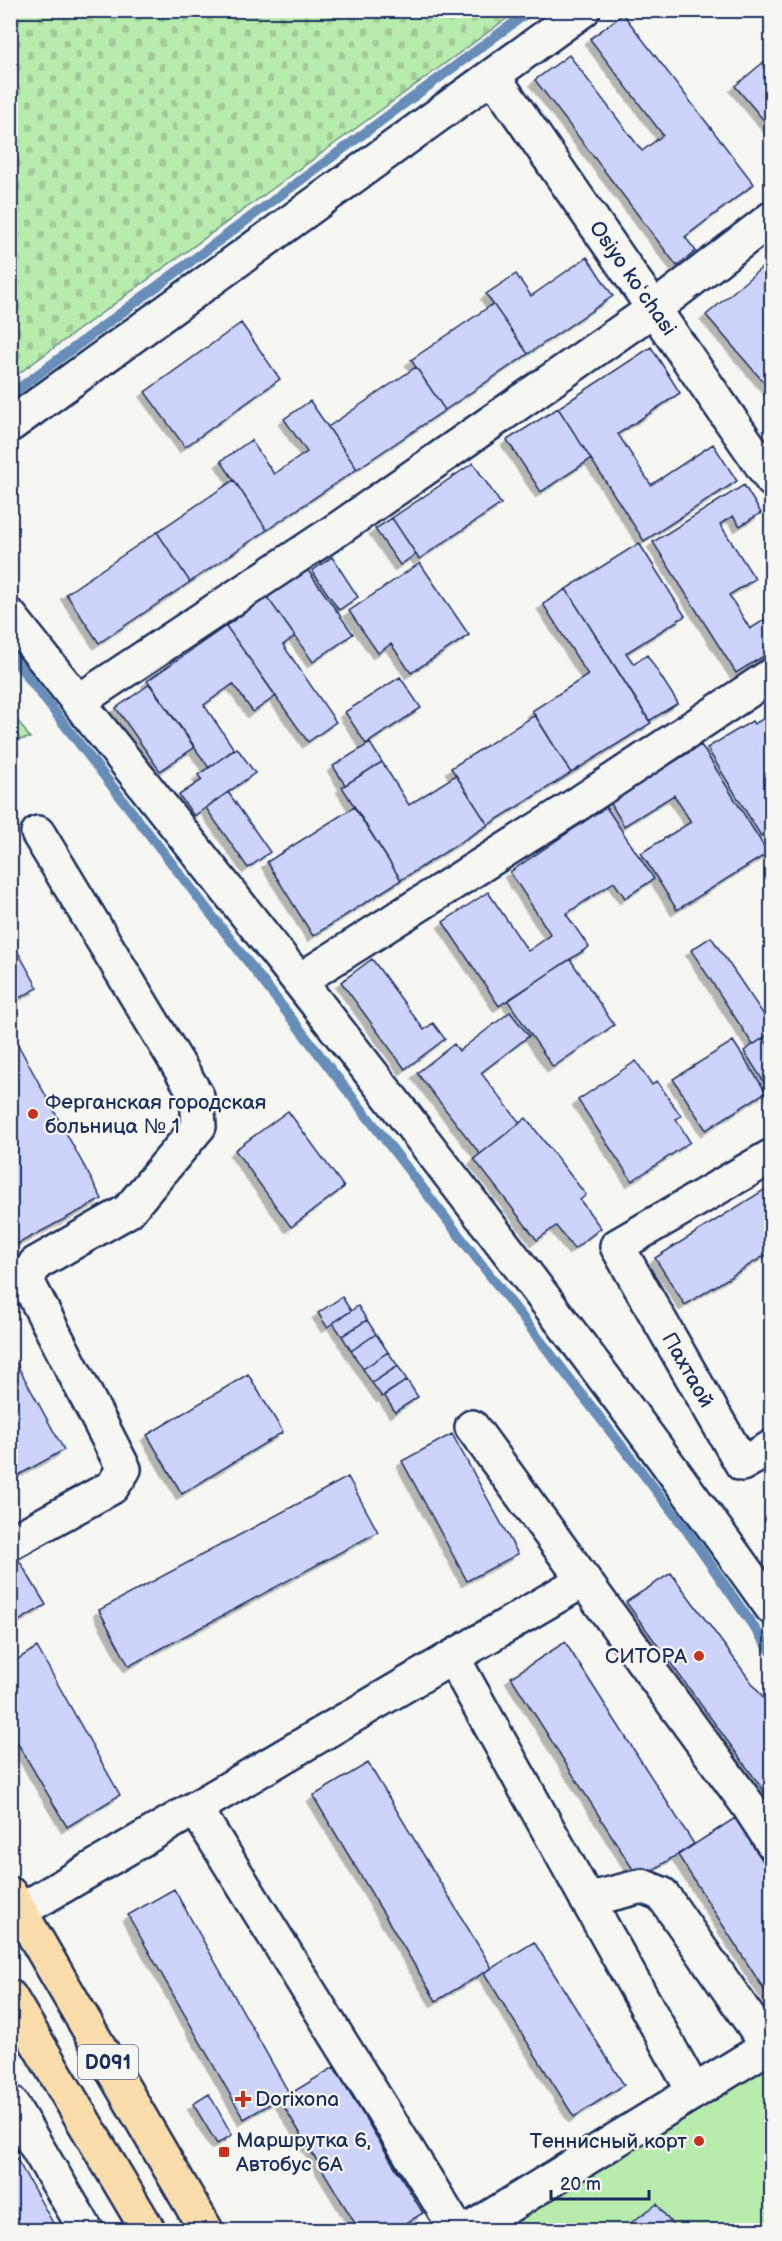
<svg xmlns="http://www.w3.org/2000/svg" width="782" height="2241" font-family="'Balsamiq Sans',sans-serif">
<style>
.cemetery{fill:url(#cemetery-stones);stroke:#6a8e86;stroke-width:1.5}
.garden{fill:#b8ecad;stroke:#6a8e86;stroke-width:1.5}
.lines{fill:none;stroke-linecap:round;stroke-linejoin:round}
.stream{stroke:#678db9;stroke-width:10}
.building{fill:#ced3fc;stroke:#1b2f5e;stroke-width:1.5;filter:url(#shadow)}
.minor-casing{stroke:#1b2f5e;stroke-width:38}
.highway-casing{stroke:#1b2f5e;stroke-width:38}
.minor{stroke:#f6f6f2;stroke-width:33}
.highway{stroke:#faddab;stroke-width:33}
.poi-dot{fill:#c8321e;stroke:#f6f6f2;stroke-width:2}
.labels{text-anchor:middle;stroke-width:4.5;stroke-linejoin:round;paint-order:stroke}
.shield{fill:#f6f6f2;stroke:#5d6b8a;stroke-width:1.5}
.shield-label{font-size:20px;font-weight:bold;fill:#1b2f5e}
.street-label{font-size:21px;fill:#1b2f5e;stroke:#f6f6f2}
.poi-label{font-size:21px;fill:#1b2f5e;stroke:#f6f6f2;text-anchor:start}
</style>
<defs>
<pattern id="cemetery-stones" width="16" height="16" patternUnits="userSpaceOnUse" patternTransform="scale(1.5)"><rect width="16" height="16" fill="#b8ecad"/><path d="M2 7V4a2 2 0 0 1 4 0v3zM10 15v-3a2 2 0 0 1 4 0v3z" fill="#9ecb97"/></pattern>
<filter id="shadow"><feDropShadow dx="-5.5" dy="5.5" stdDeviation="0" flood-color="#0004"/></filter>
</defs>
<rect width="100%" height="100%" fill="#f6f6f2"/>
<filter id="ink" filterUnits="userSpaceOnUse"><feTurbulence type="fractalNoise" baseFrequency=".0167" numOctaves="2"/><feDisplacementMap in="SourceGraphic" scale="12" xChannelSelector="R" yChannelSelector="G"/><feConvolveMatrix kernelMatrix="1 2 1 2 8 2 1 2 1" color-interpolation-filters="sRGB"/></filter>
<g filter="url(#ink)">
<path class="cemetery" d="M 11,10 L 517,10 L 517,11 L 11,379 Z
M 11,711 L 30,738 L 11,741 Z"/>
<path class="garden" d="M 771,2051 L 771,2230 L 482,2230 Z"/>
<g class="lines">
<path class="stream" d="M 10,395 L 531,10
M 10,654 L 685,1528 L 772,1653"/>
</g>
<path class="building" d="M 623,14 L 754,184 L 685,237 L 696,251 L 677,266 L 535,80 L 569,55 L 642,151 L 663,135 L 590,39 Z
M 772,55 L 772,130 L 735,86 Z
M 587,257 L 613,296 L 528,354 L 486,294 L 516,274 L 531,296 Z
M 772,259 L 772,392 L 706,315 Z
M 493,304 L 528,354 L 445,410 L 411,360 Z
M 241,323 L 280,379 L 185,447 L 145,392 Z
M 651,347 L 680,393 L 618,434 L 651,485 L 713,444 L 737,481 L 644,541 L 558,408 Z
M 416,367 L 445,410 L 357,469 L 328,427 Z
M 310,401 L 357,469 L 267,530 L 221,461 L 251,440 L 274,474 L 307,452 L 284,419 Z
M 558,408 L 591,459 L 541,492 L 507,440 Z
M 473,463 L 501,504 L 419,559 L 392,518 Z
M 234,480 L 267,530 L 190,582 L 157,532 Z
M 744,485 L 761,513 L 740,526 L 733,516 L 720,524 L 755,579 L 729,595 L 750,629 L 772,615 L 772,651 L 736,673 L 653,542 Z
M 392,518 L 416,554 L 400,565 L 375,529 Z
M 157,532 L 190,582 L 99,643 L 66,594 Z
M 639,543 L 685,616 L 626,653 L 634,664 L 647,655 L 678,703 L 649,721 L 566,589 Z
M 332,557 L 358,597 L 339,610 L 312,571 Z
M 420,563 L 469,635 L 411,673 L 391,644 L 378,653 L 349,611 Z
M 307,569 L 353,634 L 313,662 L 267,597 Z
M 566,589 L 651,723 L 571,773 L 532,711 L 588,675 L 543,604 Z
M 267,597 L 295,636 L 283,645 L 336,722 L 308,742 L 226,626 Z
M 226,626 L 276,696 L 253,712 L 233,684 L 204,705 L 234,749 L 209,768 L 147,681 Z
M 400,677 L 421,708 L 366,744 L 345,712 Z
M 150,684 L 195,747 L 160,771 L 116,708 Z
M 772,714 L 772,829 L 761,836 L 707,748 L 752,721 L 754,724 Z
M 535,715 L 571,773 L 488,825 L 451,768 Z
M 370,743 L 382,762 L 345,785 L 333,766 Z
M 701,745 L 768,853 L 677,910 L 641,853 L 691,822 L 674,795 L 624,826 L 610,802 Z
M 237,748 L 255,773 L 194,816 L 179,795 L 202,780 L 198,775 Z
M 382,762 L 409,805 L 456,775 L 488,825 L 401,880 L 342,787 Z
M 228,792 L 270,852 L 248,868 L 206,808 Z
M 354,807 L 401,880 L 313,936 L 267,862 Z
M 606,807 L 654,879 L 625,898 L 614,882 L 566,914 L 589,947 L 499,1006 L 443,922 L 488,892 L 528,951 L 551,935 L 510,872 Z
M 711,937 L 772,1027 L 772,1032 L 753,1045 L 691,950 Z
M 10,938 L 38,988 L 10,1003 Z
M 372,959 L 424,1030 L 433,1023 L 445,1039 L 405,1069 L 341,982 Z
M 570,959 L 614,1025 L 553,1067 L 508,1001 Z
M 510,1012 L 529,1036 L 481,1073 L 520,1123 L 480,1154 L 417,1073 L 454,1044 L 459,1051 Z
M 10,1030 L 102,1199 L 10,1248 Z
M 772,1032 L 772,1050 L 763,1038 Z
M 763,1038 L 772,1050 L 771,1093 L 744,1051 Z
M 733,1041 L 766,1092 L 706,1130 L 673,1079 Z
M 636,1061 L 652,1085 L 657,1081 L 681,1116 L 676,1119 L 690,1142 L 632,1181 L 578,1100 Z
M 288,1111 L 344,1187 L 291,1227 L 235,1150 Z
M 526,1118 L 586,1195 L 580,1200 L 601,1228 L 574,1249 L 556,1226 L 537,1240 L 474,1159 Z
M 772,1185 L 772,1251 L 685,1305 L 655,1258 Z
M 342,1297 L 351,1311 L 327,1327 L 318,1313 Z
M 358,1306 L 367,1320 L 342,1336 L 333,1323 Z
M 367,1320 L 376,1334 L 351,1351 L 342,1336 Z
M 376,1334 L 388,1352 L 363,1369 L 351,1351 Z
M 10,1352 L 64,1450 L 17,1476 L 10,1465 Z
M 388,1352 L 398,1366 L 372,1383 L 363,1369 Z
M 398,1366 L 407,1380 L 382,1397 L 372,1383 Z
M 248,1374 L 283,1432 L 182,1494 L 147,1435 Z
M 407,1380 L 418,1397 L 395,1412 L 384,1395 Z
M 452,1434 L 518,1554 L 467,1581 L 402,1461 Z
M 348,1477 L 378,1532 L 129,1666 L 99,1610 Z
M 17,1557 L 46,1605 L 10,1626 L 10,1560 Z
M 671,1573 L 772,1710 L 772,1802 L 626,1602 Z
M 565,1642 L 694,1844 L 639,1879 L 511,1677 Z
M 37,1647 L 120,1795 L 67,1827 L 10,1730 L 10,1664 Z
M 368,1763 L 492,1968 L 436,2001 L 313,1796 Z
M 735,1818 L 772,1875 L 770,1999 L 678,1855 Z
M 174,1889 L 289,2093 L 244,2119 L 128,1915 Z
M 534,1942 L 624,2085 L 574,2117 L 484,1973 Z
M 334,2067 L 423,2213 L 395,2230 L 359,2230 L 280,2100 Z
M 209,2094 L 232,2135 L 217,2144 L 193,2104 Z
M 10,2147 L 57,2230 L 10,2230 Z
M 657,2204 L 676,2230 L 621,2230 Z"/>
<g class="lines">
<defs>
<g id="minor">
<path d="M 493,76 L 772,480"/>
<path d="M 10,425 L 583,10"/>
<path d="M 10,616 C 269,942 530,1268 772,1608"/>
<path d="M 88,695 L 341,527 L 655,308 L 772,218"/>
<path d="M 308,975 L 573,807 L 772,675"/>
<path id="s1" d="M 772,1156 L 617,1246 L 742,1464 L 772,1447"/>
<path d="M 472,1427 L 748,1805 L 772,1842"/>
<path d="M 10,1543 L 112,1487 L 124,1469 L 27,1281 L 35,1264 L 128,1211 L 199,1126 L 197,1096 L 38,833"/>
<path d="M 453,1658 L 694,2092"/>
<path d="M 196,1809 L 457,2230"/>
<path d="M 587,1900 L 642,1886 L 662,1894 L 768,2046"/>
<path d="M 20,1911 L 584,1580"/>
<path d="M 10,2102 L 86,2230"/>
<path d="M 469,2230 L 772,2044"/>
</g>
<path id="highway" d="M 10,1894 L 206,2230
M 10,1997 L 148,2230"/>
</defs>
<use href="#minor" class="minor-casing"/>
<use href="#highway" class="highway-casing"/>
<use href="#minor" class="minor"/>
<use href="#highway" class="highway"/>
</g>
</g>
<g class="poi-dot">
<circle cx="33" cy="1114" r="6"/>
<circle cx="699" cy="1656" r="6"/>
<path d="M240 2090h6v6h6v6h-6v6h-6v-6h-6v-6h6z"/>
<circle cx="699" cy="2141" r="6"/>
<rect x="218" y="2146" width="12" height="12" rx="3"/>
</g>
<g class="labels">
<rect class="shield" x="78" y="2045" width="60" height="34" rx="4.5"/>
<g class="shield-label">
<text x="108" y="2069">D091</text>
</g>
<g class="street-label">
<text transform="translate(633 278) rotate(55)" y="7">Osiyo koʻchasi</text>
<text dy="7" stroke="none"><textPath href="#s1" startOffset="322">Пахтаой</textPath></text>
</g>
<g class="poi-label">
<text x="45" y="1109">Ферганская городская<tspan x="45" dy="24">больница № 1</tspan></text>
<text x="687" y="1663" text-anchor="end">СИТОРА</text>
<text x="255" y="2106">Dorixona</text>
<text x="236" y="2147">Маршрутка 6,<tspan x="236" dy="24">Автобус 6А</tspan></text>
<text x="687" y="2148" text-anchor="end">Теннисный корт</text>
</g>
</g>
<rect width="782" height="2241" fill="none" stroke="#f6f6f2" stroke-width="36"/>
<rect x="18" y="18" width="746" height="2205" fill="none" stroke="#1b2f5e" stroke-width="2" filter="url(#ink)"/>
<path d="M551 2190v9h98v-9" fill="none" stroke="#1b2f5e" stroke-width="3"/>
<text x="560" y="2190" font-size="18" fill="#1b2f5e" stroke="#f6f6f2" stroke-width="4.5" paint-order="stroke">20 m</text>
</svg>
